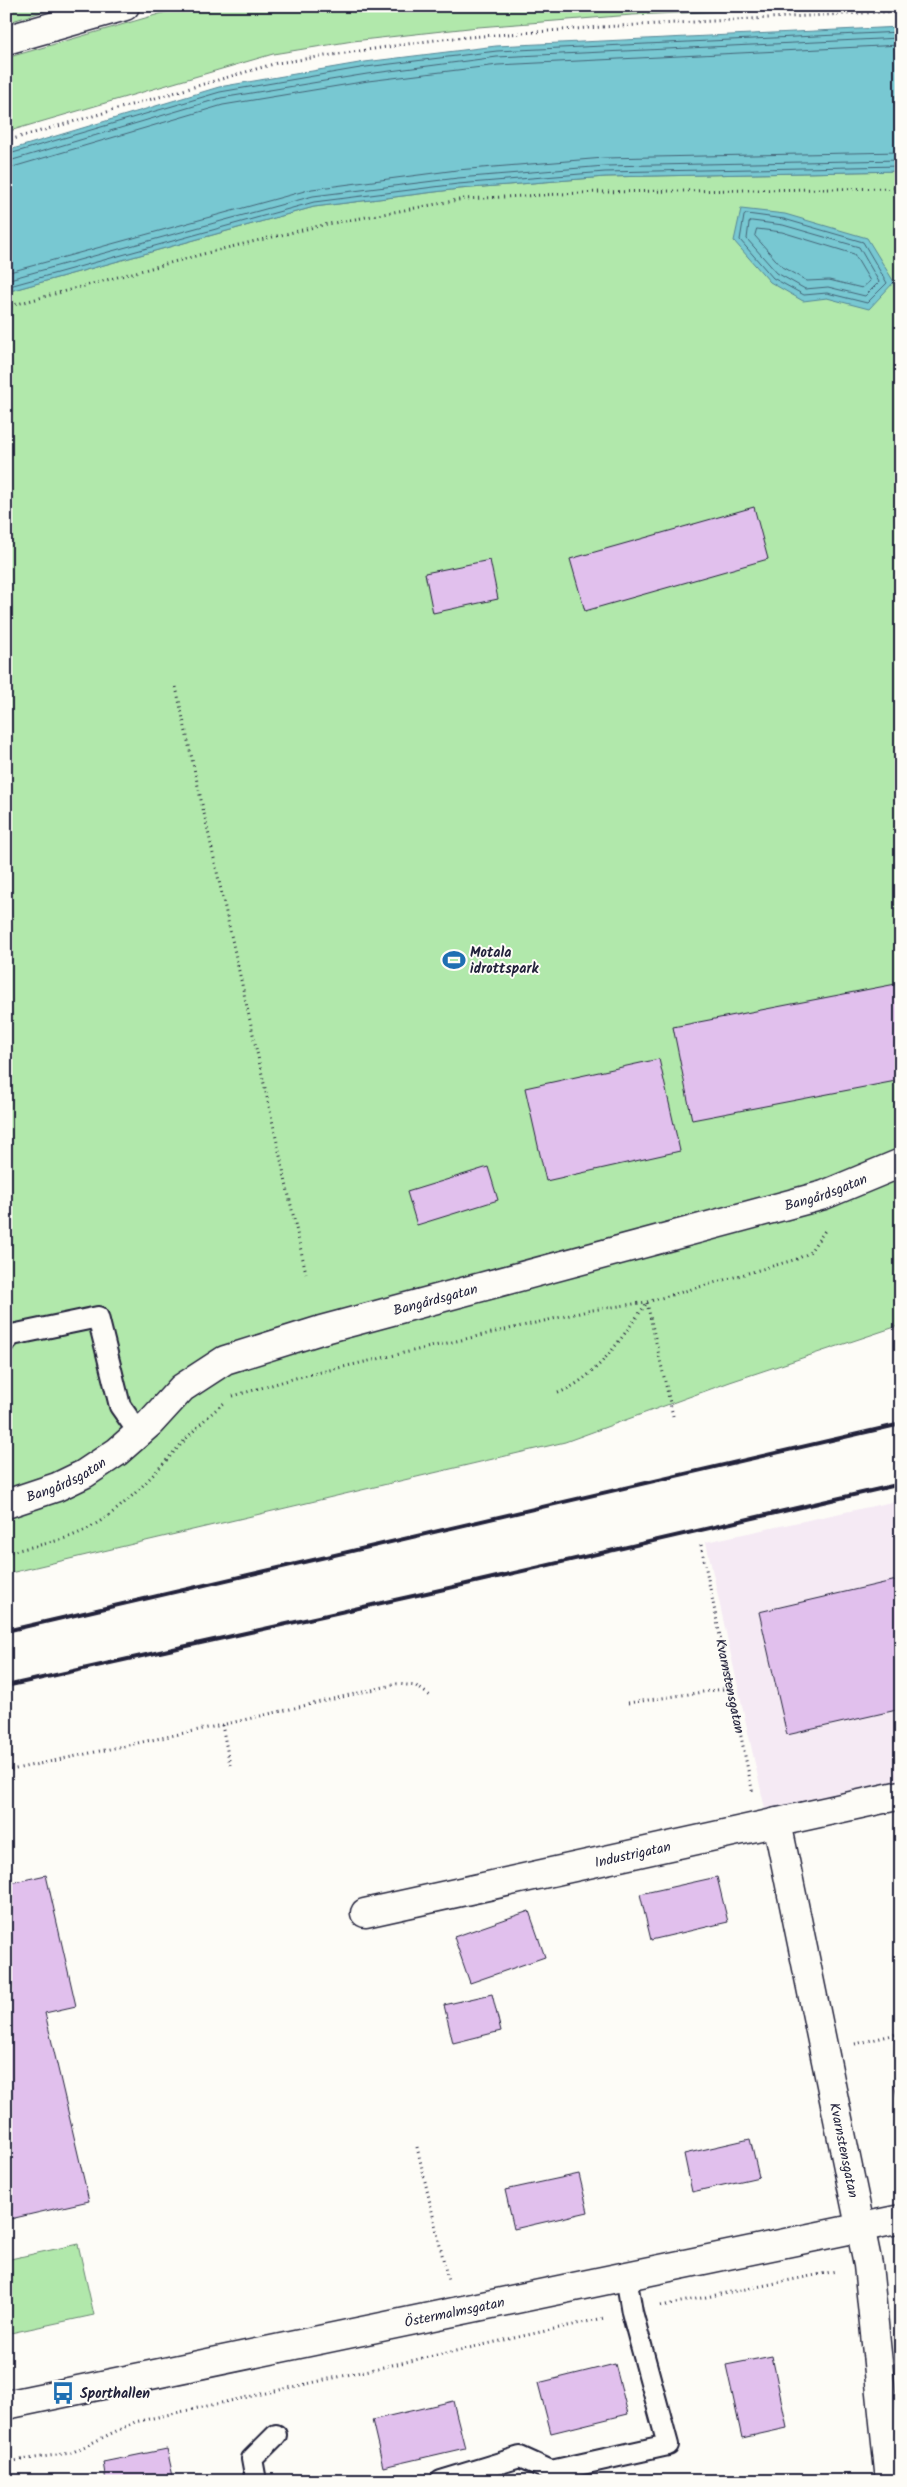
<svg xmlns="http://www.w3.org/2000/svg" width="907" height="2487" font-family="Kalam,sans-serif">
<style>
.built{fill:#f5eaf4}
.green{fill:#b1e8ab;stroke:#6a8573}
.water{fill:#78c8d2;stroke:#568696}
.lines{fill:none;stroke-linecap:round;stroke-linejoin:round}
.shore{stroke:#446477;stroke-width:1}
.building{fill:#e1c0ed;stroke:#22223b}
.lane-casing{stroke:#22223b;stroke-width:24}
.street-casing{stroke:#22223b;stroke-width:31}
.secondary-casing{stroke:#22223b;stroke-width:31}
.path{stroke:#22223b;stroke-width:3;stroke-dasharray:1 4;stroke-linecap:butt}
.lane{stroke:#fdfcf7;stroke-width:20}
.street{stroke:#fdfcf7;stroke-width:28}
.secondary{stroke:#fdfcf7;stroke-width:28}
.rail{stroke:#22223b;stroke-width:4}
.labels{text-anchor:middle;stroke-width:4;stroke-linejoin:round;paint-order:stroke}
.poi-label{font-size:14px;font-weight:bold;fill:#22223b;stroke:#fdfcf7;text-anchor:start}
.street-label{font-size:14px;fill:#22223b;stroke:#fdfcf7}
</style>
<rect width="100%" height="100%" fill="#fdfcf7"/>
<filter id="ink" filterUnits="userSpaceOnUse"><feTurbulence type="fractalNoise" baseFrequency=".02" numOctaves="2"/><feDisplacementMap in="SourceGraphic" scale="10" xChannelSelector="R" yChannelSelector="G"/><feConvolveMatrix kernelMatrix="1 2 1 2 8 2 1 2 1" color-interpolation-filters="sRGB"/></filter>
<g filter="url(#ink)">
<path class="built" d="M 901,1500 L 901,1787 L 767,1818 L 706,1542 Z"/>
<path class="green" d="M 6,6 L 61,6 L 6,23 Z
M 187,6 L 848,6 L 632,15 L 478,27 L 353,41 L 273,54 L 6,132 L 6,58 Z
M 901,171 L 901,1325 L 730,1382 L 565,1442 L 6,1574 L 6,292 L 314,207 L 459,189 L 605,177 Z
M 78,2244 L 94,2315 L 6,2334 L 6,2260 Z"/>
<path class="water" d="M 901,27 L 901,171 L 605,177 L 459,189 L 314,207 L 6,292 L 6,151 L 219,87 L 365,62 L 496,46 Z
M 741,209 L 785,214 L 867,238 L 894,282 L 869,309 L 827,298 L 803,301 L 770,282 L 734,241 Z"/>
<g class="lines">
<path class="shore" d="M 6,155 L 220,92 L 366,67 L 497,51 L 901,32
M 6,162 L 221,98 L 367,74 L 497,57 L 901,38
M 6,169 L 223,105 L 368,81 L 498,65 L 901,45
M 747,214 L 784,219 L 863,242 L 887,283 L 867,303 L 827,293 L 804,295 L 773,278 L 740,240 L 744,216 Z
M 752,221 L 783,225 L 859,247 L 879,282 L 865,296 L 828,287 L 805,289 L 777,273 L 747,239 L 749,223 Z
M 757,229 L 782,232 L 854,254 L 870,281 L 862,288 L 829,280 L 807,281 L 782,267 L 755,236 Z
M 6,273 L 312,189 L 457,170 L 604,158 L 901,152
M 6,280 L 313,196 L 458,178 L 605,166 L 901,160
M 6,287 L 314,202 L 458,184 L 605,172 L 901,166"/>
</g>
<path class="building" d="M 754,507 L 768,559 L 585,611 L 570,559 Z
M 490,560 L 498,599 L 433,613 L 425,573 Z
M 901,983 L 901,1080 L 692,1120 L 673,1027 Z
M 659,1059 L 680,1151 L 546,1181 L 525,1088 Z
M 488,1167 L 498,1200 L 417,1225 L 407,1192 Z
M 901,1579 L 901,1709 L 787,1735 L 759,1612 Z
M 46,1875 L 76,2006 L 45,2013 L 89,2201 L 6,2220 L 6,1884 Z
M 717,1877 L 728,1922 L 651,1940 L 640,1894 Z
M 529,1911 L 545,1957 L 470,1983 L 454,1937 Z
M 492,1994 L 501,2031 L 453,2043 L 444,2005 Z
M 901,2083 L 901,2113 L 894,2084 Z
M 750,2139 L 759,2177 L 692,2192 L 684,2154 Z
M 579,2174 L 588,2212 L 514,2229 L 505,2190 Z
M 772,2356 L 787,2428 L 742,2438 L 726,2365 Z
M 615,2364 L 628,2414 L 551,2433 L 538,2383 Z
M 453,2401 L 465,2448 L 383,2467 L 372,2420 Z
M 167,2449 L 174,2481 L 106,2481 L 103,2462 Z"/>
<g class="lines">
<defs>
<path id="lane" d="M 6,1341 L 12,1335 L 98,1317 L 120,1406 L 139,1433
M 256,2481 L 252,2459 L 276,2435
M 441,2481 L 520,2457 L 551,2471
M 553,2481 L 551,2471 L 668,2445 L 632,2312 L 626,2276"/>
<g id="street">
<path d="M 6,40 L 125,6"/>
<path id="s2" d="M 6,1504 L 57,1487 L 84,1474 L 117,1452 L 150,1423 L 182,1388 L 225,1360 L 321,1330 L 824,1195 L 901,1163"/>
<path id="s3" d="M 777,1822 L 868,2265 L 890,2481"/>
<path id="s4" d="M 365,1913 L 901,1795"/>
</g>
<g id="secondary">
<path id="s5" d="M 6,2405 L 901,2219"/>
</g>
</defs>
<use href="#lane" class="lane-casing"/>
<use href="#street" class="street-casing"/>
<use href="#secondary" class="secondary-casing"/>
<g class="path">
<path d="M 6,141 L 277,63 L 442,39 L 601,27 L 901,11"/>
<path d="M 6,307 L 218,250 L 323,225 L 464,199 L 600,192 L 901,188"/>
<path d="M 176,687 L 306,1273"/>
<path d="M 647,1303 L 673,1416"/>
<path d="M 558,1393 C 599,1377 621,1337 647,1303"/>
<path d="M 233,1396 L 299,1377 L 592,1310 L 647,1302 L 797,1259 L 809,1253 L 826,1229"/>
<path id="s1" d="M 701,1545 L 753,1794"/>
<path d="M 6,1553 C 32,1546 63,1542 87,1529 C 143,1499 175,1442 224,1403"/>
<path d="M 628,1703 L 730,1688"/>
<path d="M 222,1725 L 230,1765"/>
<path d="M 6,1771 L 222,1725 L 397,1684 L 416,1686 L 432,1697"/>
<path d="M 855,2044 L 901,2033"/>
<path d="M 417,2147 L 448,2280"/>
<path d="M 661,2306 L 836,2271"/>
<path d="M 6,2462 L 71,2453 L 135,2422 L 604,2318"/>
</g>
<use href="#lane" class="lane"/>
<use href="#street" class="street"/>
<use href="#secondary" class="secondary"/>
<path class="rail" d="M 6,1631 L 901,1424
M 6,1686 L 449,1588 L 901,1484"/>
</g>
</g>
<defs>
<symbol id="stadium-bare" viewBox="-9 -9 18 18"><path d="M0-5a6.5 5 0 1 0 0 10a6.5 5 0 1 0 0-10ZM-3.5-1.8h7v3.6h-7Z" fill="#1f6fb2" stroke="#fdfcf7" stroke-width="2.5" paint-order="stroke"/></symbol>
<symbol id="bus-bare" viewBox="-9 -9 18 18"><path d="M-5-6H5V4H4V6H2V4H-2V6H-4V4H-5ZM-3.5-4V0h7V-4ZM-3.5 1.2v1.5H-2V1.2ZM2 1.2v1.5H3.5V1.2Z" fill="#1f6fb2" stroke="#fdfcf7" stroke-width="2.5" paint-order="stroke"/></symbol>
</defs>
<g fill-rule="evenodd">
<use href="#stadium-bare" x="438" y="944" width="32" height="32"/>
<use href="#bus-bare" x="47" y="2377" width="32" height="32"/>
</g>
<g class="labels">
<g class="poi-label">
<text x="470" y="957">Motala<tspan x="470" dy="16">idrottspark</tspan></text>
<text x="80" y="2398">Sporthallen</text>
</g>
<g class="street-label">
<text dy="5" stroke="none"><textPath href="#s2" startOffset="890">Bangårdsgatan</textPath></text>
<text dy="5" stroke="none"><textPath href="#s2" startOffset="485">Bangårdsgatan</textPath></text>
<text dy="5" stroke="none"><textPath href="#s2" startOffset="65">Bangårdsgatan</textPath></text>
<text dy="5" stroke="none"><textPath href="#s1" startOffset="144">Kvarnstensgatan</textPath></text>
<text dy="5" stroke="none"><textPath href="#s4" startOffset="274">Industrigatan</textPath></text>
<text dy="5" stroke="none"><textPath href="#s3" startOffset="335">Kvarnstensgatan</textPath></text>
<text dy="5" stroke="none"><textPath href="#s5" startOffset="458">Östermalmsgatan</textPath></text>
</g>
</g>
<rect width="907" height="2487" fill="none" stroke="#fdfcf7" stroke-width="25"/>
<rect x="12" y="12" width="882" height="2462" fill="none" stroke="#22223b" stroke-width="2" filter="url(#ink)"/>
</svg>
